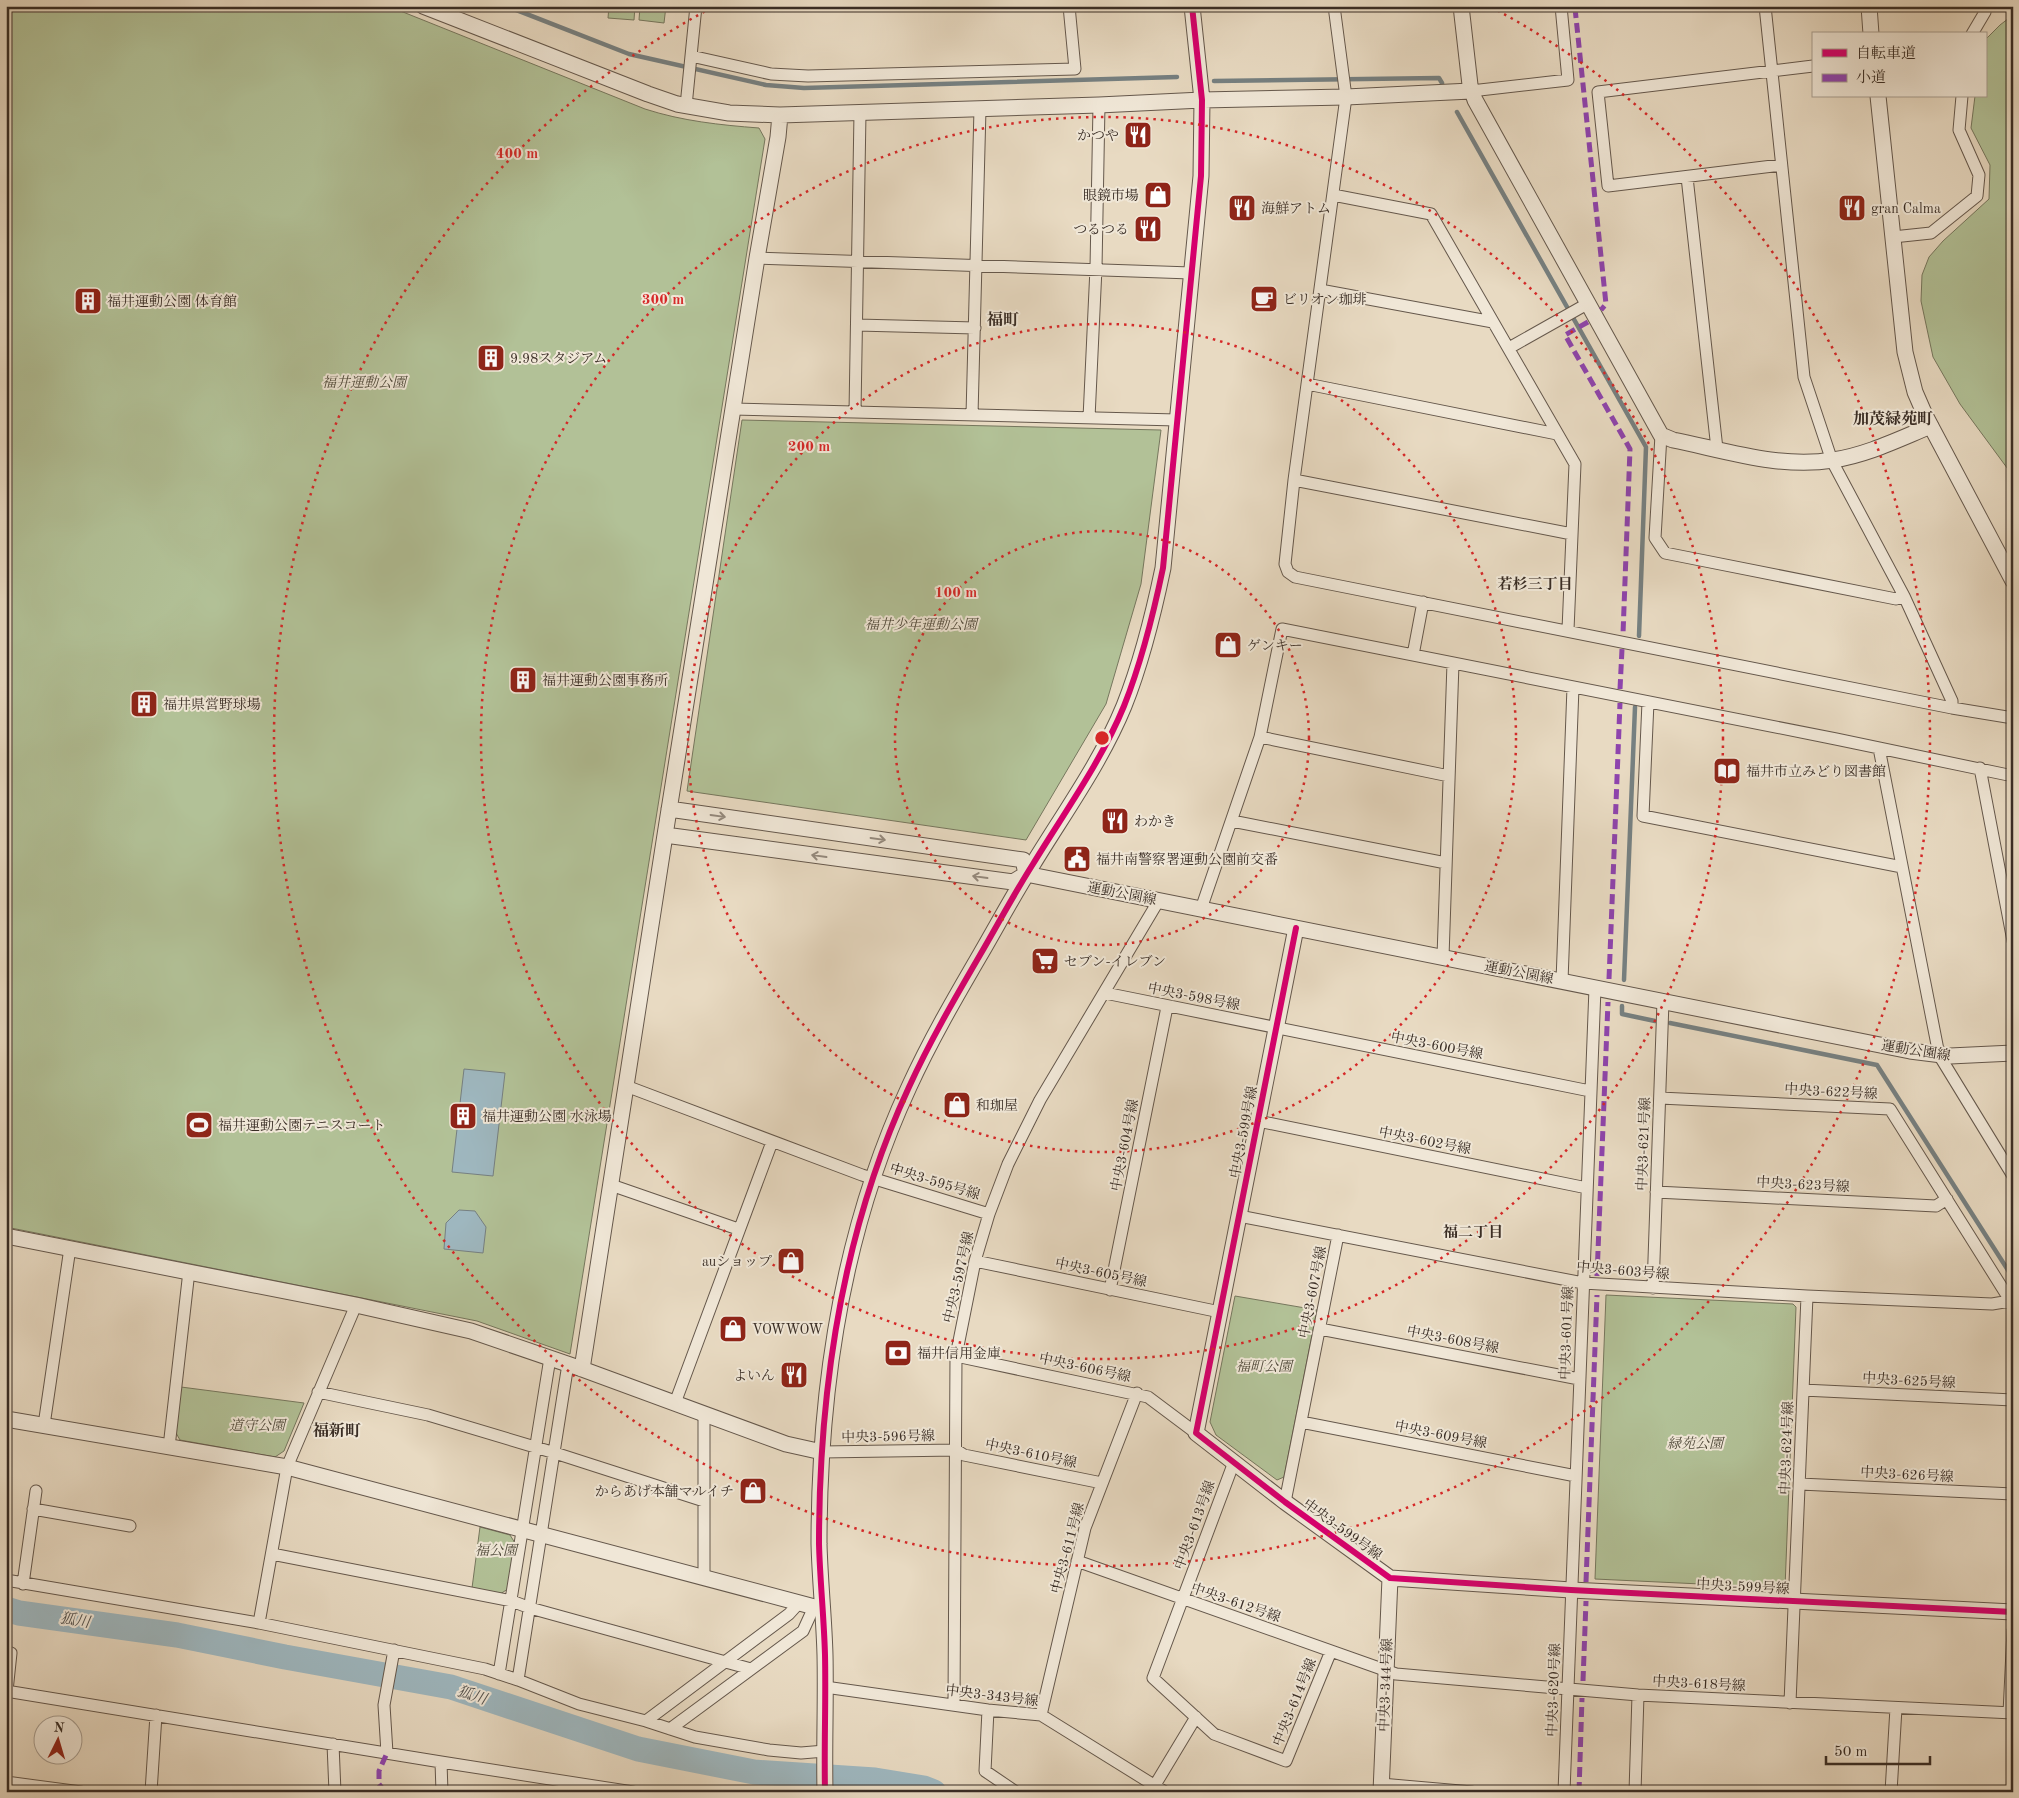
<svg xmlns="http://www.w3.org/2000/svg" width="2019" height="1798" font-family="'Old Standard TT','Noto Serif JP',serif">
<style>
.green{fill:#b2c197;stroke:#76775e}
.water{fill:#9eb7bf;stroke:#768081}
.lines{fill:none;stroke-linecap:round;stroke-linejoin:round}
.stream{stroke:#768081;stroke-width:4.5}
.river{stroke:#9eb7bf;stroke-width:25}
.minor-casing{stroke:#65584c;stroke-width:13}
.tertiary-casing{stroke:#65584c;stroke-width:17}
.minor{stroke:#f0e7d7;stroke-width:11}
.tertiary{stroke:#f0e7d7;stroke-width:15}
.quiet{stroke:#8e44ad;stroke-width:5;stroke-dasharray:10 5;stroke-linecap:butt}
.cycleway-casing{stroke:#f0e7d7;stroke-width:9}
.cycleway{stroke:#d6006c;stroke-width:6}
.oneway{stroke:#948a7e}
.ring{fill:none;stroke:#d62828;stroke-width:2.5;stroke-dasharray:2.5 5}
.labels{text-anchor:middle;stroke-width:4;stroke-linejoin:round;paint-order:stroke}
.poi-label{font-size:14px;fill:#392d25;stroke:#f0e7d7;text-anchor:start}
.park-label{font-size:14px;font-style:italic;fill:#514b3c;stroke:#f0e7d7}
.street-label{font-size:14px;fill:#392d25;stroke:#f0e7d7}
.neighbourhood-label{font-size:15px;font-weight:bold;fill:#392d25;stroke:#f0e7d7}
.water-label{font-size:15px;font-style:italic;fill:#52504c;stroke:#f0e7d7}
.quarter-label{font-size:16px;font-weight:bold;fill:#392d25;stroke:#f0e7d7}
.centre{fill:#d62828;stroke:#f0e7d7;stroke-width:2.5}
.ring-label{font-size:15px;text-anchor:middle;font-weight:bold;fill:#d62828;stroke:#f0e7d7;stroke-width:4;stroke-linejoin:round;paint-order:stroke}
</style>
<rect width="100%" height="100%" fill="#e8dac2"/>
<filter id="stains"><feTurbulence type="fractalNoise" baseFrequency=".004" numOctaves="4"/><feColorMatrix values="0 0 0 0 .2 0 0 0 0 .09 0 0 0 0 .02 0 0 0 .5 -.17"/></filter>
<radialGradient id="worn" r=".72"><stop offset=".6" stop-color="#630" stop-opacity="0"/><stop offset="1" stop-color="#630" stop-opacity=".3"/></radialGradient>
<path class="green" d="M 6,6 L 388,6 L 645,109 C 682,121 720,125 759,128 L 765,139 L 570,1354 L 477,1321 L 6,1227 Z
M 609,6 L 635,6 L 634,20 L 608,18 Z
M 640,6 L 666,6 L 664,23 L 639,20 Z
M 2013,15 L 2013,476 L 1960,404 L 1933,357 L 1921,301 L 1922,275 L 1929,257 L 1943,241 L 1989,199 L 1990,165 L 1971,128 L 1975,96 L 1985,96 L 1986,39 L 2000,25 Z
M 742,420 L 1161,430 L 1141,584 L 1106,704 L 1026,840 L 687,791 Z
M 1606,1295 L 1793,1304 L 1796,1307 L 1785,1588 L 1595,1579 Z
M 1235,1296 L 1317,1310 L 1284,1477 L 1277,1480 L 1216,1435 L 1210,1422 Z
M 181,1387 L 304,1403 L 284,1451 L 275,1457 L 180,1440 L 176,1433 Z
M 480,1527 L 510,1535 L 515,1543 L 508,1589 L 500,1594 L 472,1588 Z"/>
<path class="water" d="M 464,1069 L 505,1073 L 493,1176 L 452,1172 Z
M 459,1210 L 475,1211 L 486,1227 L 483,1253 L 444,1249 L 446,1223 Z"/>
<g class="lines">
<path class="stream" d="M 506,6 L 629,54 L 766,85 L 804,88 L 1177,77
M 1214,81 L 1439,78 L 1442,83
M 1457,112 L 1646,447 L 1639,636
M 1624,980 L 1635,707
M 1622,1006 L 1622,1014 L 1655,1021
M 1670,1023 L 1877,1065 L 2013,1278"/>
<path class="river" d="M 6,1609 L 19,1613 L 177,1635 L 285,1657 L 451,1687 L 638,1749 L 754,1772 L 875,1780 L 924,1788 L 934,1792"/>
<defs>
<path id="minor" d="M 1334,6 L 1346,97 L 1294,480 L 1285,564 L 1288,572 L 1295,577 L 1952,708 L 2013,718
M 1765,6 L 1804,377 L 1832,461 L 1904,596 L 1952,701 L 1952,708
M 1972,34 L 1985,12 L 1986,6
M 691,56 L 771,74 L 808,76 L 1075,69 L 1069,6
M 1471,91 L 1568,80 L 1561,6
M 686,106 L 696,6
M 1781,165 L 1608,186 L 1598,92 L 1813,66
M 1687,177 L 1717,449
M 1333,195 L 1431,214 L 1575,464 L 1568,630
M 1893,237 L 1931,233 L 1977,196 L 1979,175 L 1959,130 L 1962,96
M 757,258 L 1191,273
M 1320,290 L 1493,322
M 857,325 L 975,328
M 1509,348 L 1587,304
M 1307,384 L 1557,434
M 733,409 L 1177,420
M 855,412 L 860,113
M 972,415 L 980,109
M 1089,418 L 1096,268 L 1099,105
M 1661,435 L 1655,538 L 1665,553 L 1896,599 L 1904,596
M 1294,480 L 1572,534
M 1413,655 L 1423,602
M 1648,702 L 1643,816 L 1902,867
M 1260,737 L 1449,776
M 1879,748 L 1939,1055 L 2013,1176
M 1980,768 L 2013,941
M 1232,821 L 1446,863
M 1201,909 L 1260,737 L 1282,629 L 1836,739 L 2013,776
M 1443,957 L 1453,663
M 1562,981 L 1573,687
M 1105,993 L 1590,1091
M 626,1086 L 862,1175 L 989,1214
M 1660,1098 L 1890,1109 L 2013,1305
M 1258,1121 L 1587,1188
M 611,1185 L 738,1229
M 1656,1192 L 1936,1206 L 1947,1199
M 1239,1216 L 1583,1283 L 1807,1296 L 1992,1304 L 2010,1301
M 975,1261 L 1220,1312
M 1653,1288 L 1663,1001
M 1110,1290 L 1167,1007
M 1320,1329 L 1579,1379
M 956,1356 L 1148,1397 L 1196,1433
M 1803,1390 L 2013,1400
M 318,1392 L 428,1415 L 555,1453 L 704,1501
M 675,1403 L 772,1142
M 704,1413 L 704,1578
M 1301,1422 L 1576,1476
M 44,1425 L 70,1248
M 169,1447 L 189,1271
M 822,1452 L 956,1450 L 964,1455 L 1102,1483
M 1234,1462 L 1153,1678 L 1214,1734 L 1286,1761 L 1331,1651
M 1800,1484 L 2013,1494
M 1285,1502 L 1338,1235
M 33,1509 L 130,1526
M 272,1554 L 512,1601 L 530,1608 L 751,1669
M 1077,1561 L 1396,1674 L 1638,1695 L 2013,1713
M 6,1580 L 259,1623 L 485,1669 L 518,1680 L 579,1704 L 646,1721 L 695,1737 L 769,1750 L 801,1753 L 825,1751
M 23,1584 L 36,1491
M 259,1623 L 287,1467 L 356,1305
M 6,1651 L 11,1653 L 7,1691
M 499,1674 L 550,1358
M 518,1680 L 568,1364
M 825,1687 L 988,1710 L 1041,1715 L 1165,1792
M 6,1691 L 441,1762 L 633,1792
M 1790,1703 L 1807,1296
M 954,1705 L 956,1356 L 975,1261 L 989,1214 L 1008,1164 L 1040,1100 L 1159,900
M 988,1710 L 985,1771 L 1016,1792
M 2009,1713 L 2013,1630
M 1041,1715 L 1085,1528 L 1137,1393
M 646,1721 L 789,1614 L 799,1603
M 670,1729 L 803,1631 L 814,1607
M 333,1744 L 335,1792
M 387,1753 L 384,1705 L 394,1650
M 441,1762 L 442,1792
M 6,1782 L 81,1792
M 1381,1784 L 1472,1792
M 1152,1790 L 1196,1717
M 151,1792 L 156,1715
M 1564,1792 L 1595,988
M 1635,1792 L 1638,1695
M 1891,1792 L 1896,1708"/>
<path id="tertiary" d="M 423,6 L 648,94 L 677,104 L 729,113 L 780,115 L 1099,105 L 1202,100 L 1346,97 L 1471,91
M 1461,6 L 1470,85 L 1475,100 L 1661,435 L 1673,440 C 1724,450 1780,469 1833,460 C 1867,455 1899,439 1931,426
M 1869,6 L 1871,34
M 1878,96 L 1905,352 L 1915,392 L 1925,415 L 2013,581
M 669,809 L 1023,860 L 1026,874
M 665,835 L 1013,882 L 1026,874
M 1026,874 L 1910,1051 L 1950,1056 L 2013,1053
M 1296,928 L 1196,1433 L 1285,1502 L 1390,1578 L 1571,1590 L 2013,1612
M 6,1236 L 356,1305 L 471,1331 L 582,1369 L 786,1444 L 822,1452
M 582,1369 L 665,835 L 757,258 L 778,137 L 780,115
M 6,1419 L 287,1467 L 822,1609
M 825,1792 C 824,1746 826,1700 825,1655 C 824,1618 820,1581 819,1544 C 819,1388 843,1229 909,1087 C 930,1041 955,998 980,955 C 998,924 1014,894 1033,864 C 1064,813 1101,762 1124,706 C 1142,661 1153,616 1163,568 L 1201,176 L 1202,100 L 1192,6
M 1381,1792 L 1390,1578"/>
</defs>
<use href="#minor" class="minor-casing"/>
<use href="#tertiary" class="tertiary-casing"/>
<use href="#minor" class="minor"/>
<use href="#tertiary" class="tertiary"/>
<path class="quiet" d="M 1575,8 L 1606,304 L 1601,310
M 1588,322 L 1565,335 L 1630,449 L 1623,634
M 1620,689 L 1622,649
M 1609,979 L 1620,703
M 1597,1276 L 1608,1002
M 1586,1582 L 1597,1295
M 1583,1681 L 1586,1601
M 385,1792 L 379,1784 L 379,1771 L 387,1753
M 1579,1792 L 1582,1698"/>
<defs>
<path id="cycleway" d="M 1296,928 L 1196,1433 L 1285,1502 L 1390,1578 L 1571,1590 L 2013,1612
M 825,1792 C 824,1746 826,1700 825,1655 C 824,1618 820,1581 819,1544 C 819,1388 843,1229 909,1087 C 930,1041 955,998 980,955 C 998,924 1014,894 1033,864 C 1064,813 1101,762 1124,706 C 1142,661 1153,616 1163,568 L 1201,176 L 1202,100 L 1192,6"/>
</defs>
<use href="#cycleway" class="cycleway-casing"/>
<use href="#cycleway" class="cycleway"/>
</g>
<defs><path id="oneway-shaft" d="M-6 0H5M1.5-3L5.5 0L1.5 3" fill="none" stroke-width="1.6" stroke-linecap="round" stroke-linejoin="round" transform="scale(1.25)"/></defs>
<g class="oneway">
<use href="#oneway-shaft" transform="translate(718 816) rotate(8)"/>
<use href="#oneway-shaft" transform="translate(878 839) rotate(8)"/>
<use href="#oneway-shaft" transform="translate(819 856) rotate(-172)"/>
<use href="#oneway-shaft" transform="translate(980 877) rotate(-172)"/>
</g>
<g class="ring">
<circle cx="1102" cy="738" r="207"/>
<circle cx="1102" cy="738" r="414"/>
<circle cx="1102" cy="738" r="621"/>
<path d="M1491 7A828 828 0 1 1 713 7"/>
</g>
<defs>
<symbol id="restaurant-square" viewBox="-11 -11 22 22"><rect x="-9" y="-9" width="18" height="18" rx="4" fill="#8f2418" stroke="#f0e7d7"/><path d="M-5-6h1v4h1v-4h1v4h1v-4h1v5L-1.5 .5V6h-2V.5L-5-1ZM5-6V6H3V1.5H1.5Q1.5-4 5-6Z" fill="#fff"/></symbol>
<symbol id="shop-square" viewBox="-11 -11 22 22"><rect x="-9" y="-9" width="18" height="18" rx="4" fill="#8f2418" stroke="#f0e7d7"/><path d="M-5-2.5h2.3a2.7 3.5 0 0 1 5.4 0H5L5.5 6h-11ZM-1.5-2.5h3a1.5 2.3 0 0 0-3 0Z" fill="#fff"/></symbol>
<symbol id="cafe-square" viewBox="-11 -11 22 22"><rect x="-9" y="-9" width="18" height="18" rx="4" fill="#8f2418" stroke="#f0e7d7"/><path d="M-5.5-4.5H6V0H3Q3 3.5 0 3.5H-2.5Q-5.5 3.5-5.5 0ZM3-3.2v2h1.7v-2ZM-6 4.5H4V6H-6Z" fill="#fff"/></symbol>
<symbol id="building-square" viewBox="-11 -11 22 22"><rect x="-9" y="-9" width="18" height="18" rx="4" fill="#8f2418" stroke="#f0e7d7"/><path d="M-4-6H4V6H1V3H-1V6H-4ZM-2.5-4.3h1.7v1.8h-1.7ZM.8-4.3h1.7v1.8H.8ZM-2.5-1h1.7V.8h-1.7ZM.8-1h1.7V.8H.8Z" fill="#fff"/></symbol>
<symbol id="library-square" viewBox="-11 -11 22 22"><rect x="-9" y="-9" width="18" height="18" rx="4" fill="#8f2418" stroke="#f0e7d7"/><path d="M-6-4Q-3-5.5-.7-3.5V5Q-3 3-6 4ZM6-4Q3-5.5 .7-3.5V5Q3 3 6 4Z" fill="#fff"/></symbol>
<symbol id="civic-square" viewBox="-11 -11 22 22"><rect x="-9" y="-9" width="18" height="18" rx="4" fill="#8f2418" stroke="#f0e7d7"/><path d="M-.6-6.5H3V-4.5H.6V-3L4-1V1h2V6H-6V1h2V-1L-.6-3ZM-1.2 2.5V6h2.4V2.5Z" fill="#fff"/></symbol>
<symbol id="supermarket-square" viewBox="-11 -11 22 22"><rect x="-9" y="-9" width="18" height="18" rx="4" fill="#8f2418" stroke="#f0e7d7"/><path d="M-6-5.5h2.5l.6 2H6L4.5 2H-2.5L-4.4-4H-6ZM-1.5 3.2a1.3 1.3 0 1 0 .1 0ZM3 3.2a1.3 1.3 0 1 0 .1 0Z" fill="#fff"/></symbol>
<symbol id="stadium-square" viewBox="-11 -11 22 22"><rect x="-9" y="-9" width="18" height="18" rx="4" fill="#8f2418" stroke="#f0e7d7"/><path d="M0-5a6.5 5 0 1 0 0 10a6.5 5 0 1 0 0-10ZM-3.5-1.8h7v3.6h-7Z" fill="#fff"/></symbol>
<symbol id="bank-square" viewBox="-11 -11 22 22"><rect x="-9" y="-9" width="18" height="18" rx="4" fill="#8f2418" stroke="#f0e7d7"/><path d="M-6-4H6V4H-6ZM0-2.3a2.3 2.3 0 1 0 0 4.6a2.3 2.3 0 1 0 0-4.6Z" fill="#fff"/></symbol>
</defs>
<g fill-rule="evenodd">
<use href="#restaurant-square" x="1122" y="119" width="32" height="32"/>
<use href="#shop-square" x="1142" y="179" width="32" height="32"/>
<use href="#restaurant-square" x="1226" y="192" width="32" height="32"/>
<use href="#restaurant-square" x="1836" y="192" width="32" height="32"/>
<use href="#restaurant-square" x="1132" y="213" width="32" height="32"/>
<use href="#cafe-square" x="1248" y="283" width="32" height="32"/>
<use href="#building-square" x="72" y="285" width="32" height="32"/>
<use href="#building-square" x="475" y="342" width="32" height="32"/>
<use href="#shop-square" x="1212" y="629" width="32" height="32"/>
<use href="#building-square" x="507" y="664" width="32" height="32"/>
<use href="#building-square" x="128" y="688" width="32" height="32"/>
<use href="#library-square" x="1711" y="755" width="32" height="32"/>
<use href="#restaurant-square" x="1099" y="805" width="32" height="32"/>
<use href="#civic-square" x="1061" y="843" width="32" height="32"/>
<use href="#supermarket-square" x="1029" y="945" width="32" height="32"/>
<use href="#shop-square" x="941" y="1089" width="32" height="32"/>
<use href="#building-square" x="447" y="1100" width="32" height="32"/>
<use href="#stadium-square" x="183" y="1109" width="32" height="32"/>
<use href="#shop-square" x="775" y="1245" width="32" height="32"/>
<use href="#shop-square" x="717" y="1313" width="32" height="32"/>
<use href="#bank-square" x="882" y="1337" width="32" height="32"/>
<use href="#restaurant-square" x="778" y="1359" width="32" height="32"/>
<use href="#shop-square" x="737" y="1475" width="32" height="32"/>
</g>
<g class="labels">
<g class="poi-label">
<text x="1119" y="140" text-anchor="end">かつや</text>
<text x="1139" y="200" text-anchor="end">眼鏡市場</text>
<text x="1261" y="213">海鮮アトム</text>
<text x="1871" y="213">gran Calma</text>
<text x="1129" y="234" text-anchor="end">つるつる</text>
<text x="1283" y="304">ビリオン珈琲</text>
<text x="107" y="306">福井運動公園 体育館</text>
<text x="510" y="363">9.98スタジアム</text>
<text x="1247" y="650">ゲンキー</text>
<text x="542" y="685">福井運動公園事務所</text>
<text x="163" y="709">福井県営野球場</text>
<text x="1746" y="776">福井市立みどり図書館</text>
<text x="1134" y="826">わかき</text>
<text x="1096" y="864">福井南警察署運動公園前交番</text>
<text x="1064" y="966">セブン-イレブン</text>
<text x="976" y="1110">和珈屋</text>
<text x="482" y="1121">福井運動公園 水泳場</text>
<text x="218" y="1130">福井運動公園テニスコート</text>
<text x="772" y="1266" text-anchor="end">auショップ</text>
<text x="752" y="1334">VOWWOW</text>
<text x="917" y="1358">福井信用金庫</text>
<text x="775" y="1380" text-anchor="end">よいん</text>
<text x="734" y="1496" text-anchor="end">からあげ本舗マルイチ</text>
</g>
<g class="park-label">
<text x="364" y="387">福井運動公園</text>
<text x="921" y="629">福井少年運動公園</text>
<text x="1264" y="1371">福町公園</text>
<text x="257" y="1430">道守公園</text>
<text x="1695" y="1448">緑苑公園</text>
<text x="496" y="1555">福公園</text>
</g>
<g class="street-label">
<text transform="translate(1122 893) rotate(11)" y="5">運動公園線</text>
<text transform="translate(1519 972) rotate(11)" y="5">運動公園線</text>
<text transform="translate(1194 996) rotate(11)" y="5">中央3-598号線</text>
<text transform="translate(1437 1045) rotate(11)" y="5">中央3-600号線</text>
<text transform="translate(1916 1050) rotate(9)" y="5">運動公園線</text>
<text transform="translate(1831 1091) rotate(3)" y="5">中央3-622号線</text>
<text transform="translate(1243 1132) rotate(-79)" y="5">中央3-599号線</text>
<text transform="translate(1425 1140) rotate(11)" y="5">中央3-602号線</text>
<text transform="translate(1643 1144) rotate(-88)" y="5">中央3-621号線</text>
<text transform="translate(1124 1145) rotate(-79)" y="5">中央3-604号線</text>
<text transform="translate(935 1181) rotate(17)" y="5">中央3-595号線</text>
<text transform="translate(1803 1184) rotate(3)" y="5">中央3-623号線</text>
<text transform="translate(1623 1270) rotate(5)" y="5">中央3-603号線</text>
<text transform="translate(1101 1272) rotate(12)" y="5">中央3-605号線</text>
<text transform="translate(958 1277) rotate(-77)" y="5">中央3-597号線</text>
<text transform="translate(1312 1292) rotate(-79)" y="5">中央3-607号線</text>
<text transform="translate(1566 1333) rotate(-88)" y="5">中央3-601号線</text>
<text transform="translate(1453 1339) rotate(11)" y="5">中央3-608号線</text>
<text transform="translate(1085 1367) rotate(12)" y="5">中央3-606号線</text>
<text transform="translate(1909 1380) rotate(3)" y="5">中央3-625号線</text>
<text transform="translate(1441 1434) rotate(11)" y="5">中央3-609号線</text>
<text transform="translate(888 1436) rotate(-1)" y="5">中央3-596号線</text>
<text transform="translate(1786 1448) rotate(-88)" y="5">中央3-624号線</text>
<text transform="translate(1031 1453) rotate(12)" y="5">中央3-610号線</text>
<text transform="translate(1907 1474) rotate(3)" y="5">中央3-626号線</text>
<text transform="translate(1194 1525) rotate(-70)" y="5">中央3-613号線</text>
<text transform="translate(1343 1529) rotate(36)" y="5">中央3-599号線</text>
<text transform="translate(1067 1548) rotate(-75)" y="5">中央3-611号線</text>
<text transform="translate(1743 1586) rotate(3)" y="5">中央3-599号線</text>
<text transform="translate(1236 1602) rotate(19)" y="5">中央3-612号線</text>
<text transform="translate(1699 1683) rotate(3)" y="5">中央3-618号線</text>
<text transform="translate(1385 1685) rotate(-88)" y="5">中央3-344号線</text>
<text transform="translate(1553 1690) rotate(-88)" y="5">中央3-620号線</text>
<text transform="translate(992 1695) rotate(7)" y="5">中央3-343号線</text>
<text transform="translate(1294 1702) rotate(-68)" y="5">中央3-614号線</text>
</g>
<g class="neighbourhood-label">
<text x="1535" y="589">若杉三丁目</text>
<text x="1473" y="1237">福二丁目</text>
</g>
<g class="water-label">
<text transform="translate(75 1620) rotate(9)" y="5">狐川</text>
<text transform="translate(472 1695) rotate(18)" y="5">狐川</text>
</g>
<g class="quarter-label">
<text x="1003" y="325">福町</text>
<text x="1893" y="424">加茂緑苑町</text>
<text x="337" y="1436">福新町</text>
</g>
</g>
<circle cx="1102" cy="738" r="8" class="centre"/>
<g class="ring-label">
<text x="517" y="158">400 m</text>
<text x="663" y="304">300 m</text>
<text x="809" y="451">200 m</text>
<text x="956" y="597">100 m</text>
</g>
<rect width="2019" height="1798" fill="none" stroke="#e8dac2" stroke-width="25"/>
<rect x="8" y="8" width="2004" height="1783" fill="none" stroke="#392d25" stroke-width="2.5"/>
<rect x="12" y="12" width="1994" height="1773" fill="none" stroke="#392d25"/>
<rect x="1812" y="32" width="175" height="65" fill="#f0e7d7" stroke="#a79d90"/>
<rect x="1822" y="49" width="25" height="8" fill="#d6006c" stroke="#a79d90"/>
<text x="1856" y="58" font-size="15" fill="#392d25">自転車道</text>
<rect x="1822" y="74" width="25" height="8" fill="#8e44ad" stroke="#a79d90"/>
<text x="1856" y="82" font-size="15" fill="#392d25">小道</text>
<g transform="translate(58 1740) rotate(5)"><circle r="24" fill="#f0e7d7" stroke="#a79d90"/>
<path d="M0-4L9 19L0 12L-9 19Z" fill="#8f2418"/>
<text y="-8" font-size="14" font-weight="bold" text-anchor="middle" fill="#392d25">N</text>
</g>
<path d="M1826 1756v8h104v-8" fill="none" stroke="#392d25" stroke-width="2.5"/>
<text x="1834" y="1756" font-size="15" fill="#392d25" stroke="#f0e7d7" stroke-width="4" paint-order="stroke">50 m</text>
<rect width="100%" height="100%" filter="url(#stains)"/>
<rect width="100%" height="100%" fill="url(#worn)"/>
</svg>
